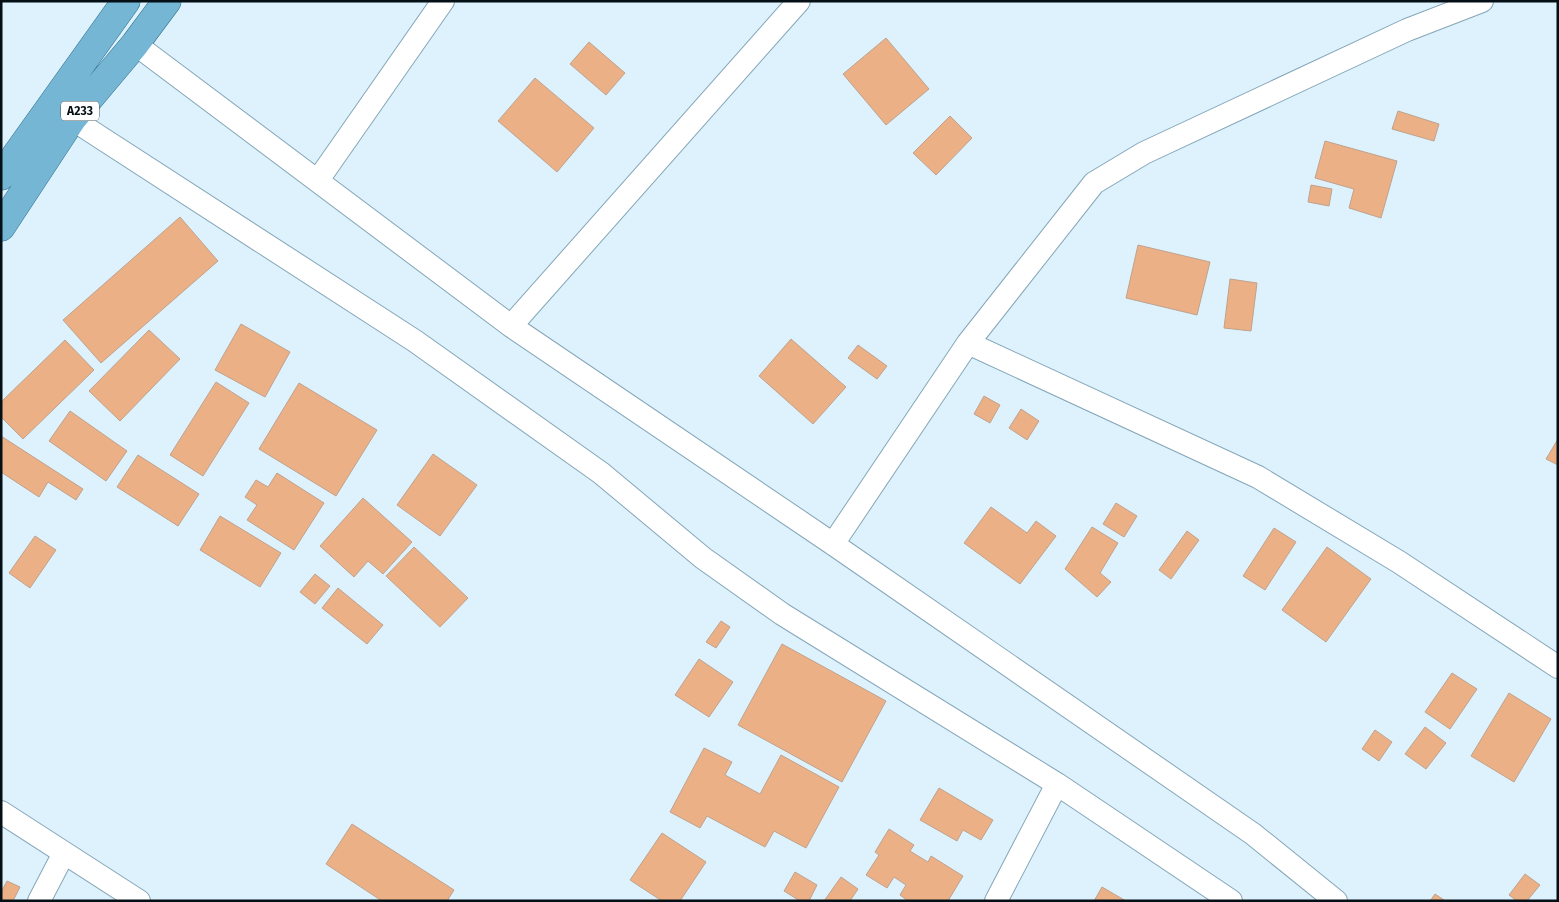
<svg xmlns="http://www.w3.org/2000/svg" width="1559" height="902" font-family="'Fira Sans',sans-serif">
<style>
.building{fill:#ecb086;stroke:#bfa28e}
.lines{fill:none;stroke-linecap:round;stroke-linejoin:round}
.minor-casing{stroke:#85a6b7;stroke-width:24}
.trunk-casing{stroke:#36708a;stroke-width:29}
.minor{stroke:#fff;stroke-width:22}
.trunk{stroke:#74b6d4;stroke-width:28}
.labels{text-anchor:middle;stroke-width:5;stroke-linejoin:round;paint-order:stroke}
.shield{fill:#fff;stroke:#4f585c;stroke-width:1}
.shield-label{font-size:12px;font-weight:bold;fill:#041016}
</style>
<rect width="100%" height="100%" fill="#ddf2fd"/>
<path class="building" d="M 886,38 L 929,89 L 886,125 L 843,74 Z
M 589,42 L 625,73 L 606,95 L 570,64 Z
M 535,78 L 594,128 L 557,172 L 498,121 Z
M 1398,111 L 1439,124 L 1434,141 L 1392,129 Z
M 950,116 L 972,138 L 936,175 L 913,153 Z
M 1325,141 L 1397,161 L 1381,218 L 1349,208 L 1354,189 L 1315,178 Z
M 1311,185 L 1332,189 L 1329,206 L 1308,202 Z
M 180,217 L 218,261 L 101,363 L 63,320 Z
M 1138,245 L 1210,262 L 1197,315 L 1126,298 Z
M 1230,279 L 1257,283 L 1251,331 L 1224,328 Z
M 241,324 L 290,352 L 265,397 L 215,370 Z
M 149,330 L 180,359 L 120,421 L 89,391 Z
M 791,339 L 846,387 L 813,424 L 759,376 Z
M 65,340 L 94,370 L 23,439 L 1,417 L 1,402 Z
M 858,345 L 887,366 L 877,379 L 848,358 Z
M 216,382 L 249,403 L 203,476 L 170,455 Z
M 299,383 L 377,430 L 336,496 L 259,449 Z
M 984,396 L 1000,405 L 990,423 L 974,414 Z
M 1021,409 L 1039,421 L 1027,440 L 1009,428 Z
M 70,411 L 127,451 L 106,481 L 49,441 Z
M 1,436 L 83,489 L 76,500 L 48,482 L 39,497 L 1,472 Z
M 1558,439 L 1558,465 L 1546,459 Z
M 433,454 L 477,485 L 440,536 L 397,505 Z
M 138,455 L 199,494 L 178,526 L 117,487 Z
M 277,473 L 324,503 L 294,550 L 247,520 L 257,505 L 245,497 L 256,480 L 268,487 Z
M 363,498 L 412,542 L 383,574 L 368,561 L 354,577 L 320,546 Z
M 1116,503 L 1137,516 L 1124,537 L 1103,524 Z
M 991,507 L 1027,533 L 1036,521 L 1056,536 L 1020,584 L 964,543 Z
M 220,516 L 281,553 L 260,587 L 200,550 Z
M 1092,527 L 1118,543 L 1100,573 L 1111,582 L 1097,597 L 1065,569 Z
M 1274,528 L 1296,542 L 1265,590 L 1243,576 Z
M 1187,531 L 1199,540 L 1171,579 L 1159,570 Z
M 35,536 L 56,550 L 30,588 L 9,573 Z
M 414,547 L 468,598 L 440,627 L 386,576 Z
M 1327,547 L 1371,579 L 1326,642 L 1282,610 Z
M 315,574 L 330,586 L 315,604 L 300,592 Z
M 338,588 L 383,625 L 367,644 L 322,608 Z
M 721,621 L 730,627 L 716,648 L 706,642 Z
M 782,644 L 886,701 L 842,782 L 738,725 Z
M 699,659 L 733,682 L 709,717 L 675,695 Z
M 1452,673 L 1477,689 L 1450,729 L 1425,712 Z
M 1509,693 L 1551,719 L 1514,782 L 1471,756 Z
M 1425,727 L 1446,743 L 1426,769 L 1405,754 Z
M 1375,730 L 1392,742 L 1379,761 L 1362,749 Z
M 704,748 L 732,762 L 725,775 L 760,794 L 781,755 L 839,787 L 806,848 L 774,831 L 765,847 L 707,816 L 700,828 L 670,812 Z
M 939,788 L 993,820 L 981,840 L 963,830 L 957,841 L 920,820 Z
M 352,824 L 454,890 L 447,901 L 382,901 L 326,864 Z
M 889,829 L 914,845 L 910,851 L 928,862 L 931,856 L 963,876 L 948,901 L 908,901 L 900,895 L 906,885 L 894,877 L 887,888 L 866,875 L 879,855 L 875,852 Z
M 662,833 L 706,862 L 680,901 L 662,901 L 630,880 Z
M 795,872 L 817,885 L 809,901 L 800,901 L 784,891 Z
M 1525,874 L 1540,885 L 1527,901 L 1517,901 L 1509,895 Z
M 841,877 L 858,889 L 850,901 L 824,901 Z
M 7,881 L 20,887 L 13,901 L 1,900 L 1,892 Z
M 1102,887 L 1126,901 L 1094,901 Z
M 1435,894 L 1444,900 L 1444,901 L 1430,901 Z"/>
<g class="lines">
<defs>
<path id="minor" d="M 135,44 L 511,326 L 833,544 L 1253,834 L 1336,901
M 72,119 L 415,341 L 601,473 L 703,558 L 782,614 L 1057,784 L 1231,901
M 318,180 L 443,1
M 511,326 L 799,1
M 968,343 L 1258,477 L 1399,562 L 1558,667
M 833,544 L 968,343 L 1094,183 L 1144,153 L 1407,30 L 1482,1
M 1,812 L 139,901
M 39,901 L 64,853
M 996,901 L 1057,784"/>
<path id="trunk" d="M 1,176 L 126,1
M 1,227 L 72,119 L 135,44 L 167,1"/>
</defs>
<use href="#minor" class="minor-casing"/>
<use href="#trunk" class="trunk-casing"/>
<use href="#minor" class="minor"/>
<use href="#trunk" class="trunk"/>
</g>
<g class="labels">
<rect class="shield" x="61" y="101.5" width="38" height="19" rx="4"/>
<g class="shield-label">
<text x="80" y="115">A233</text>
</g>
</g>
<rect width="1559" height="902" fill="none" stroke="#041016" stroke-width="5"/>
</svg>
